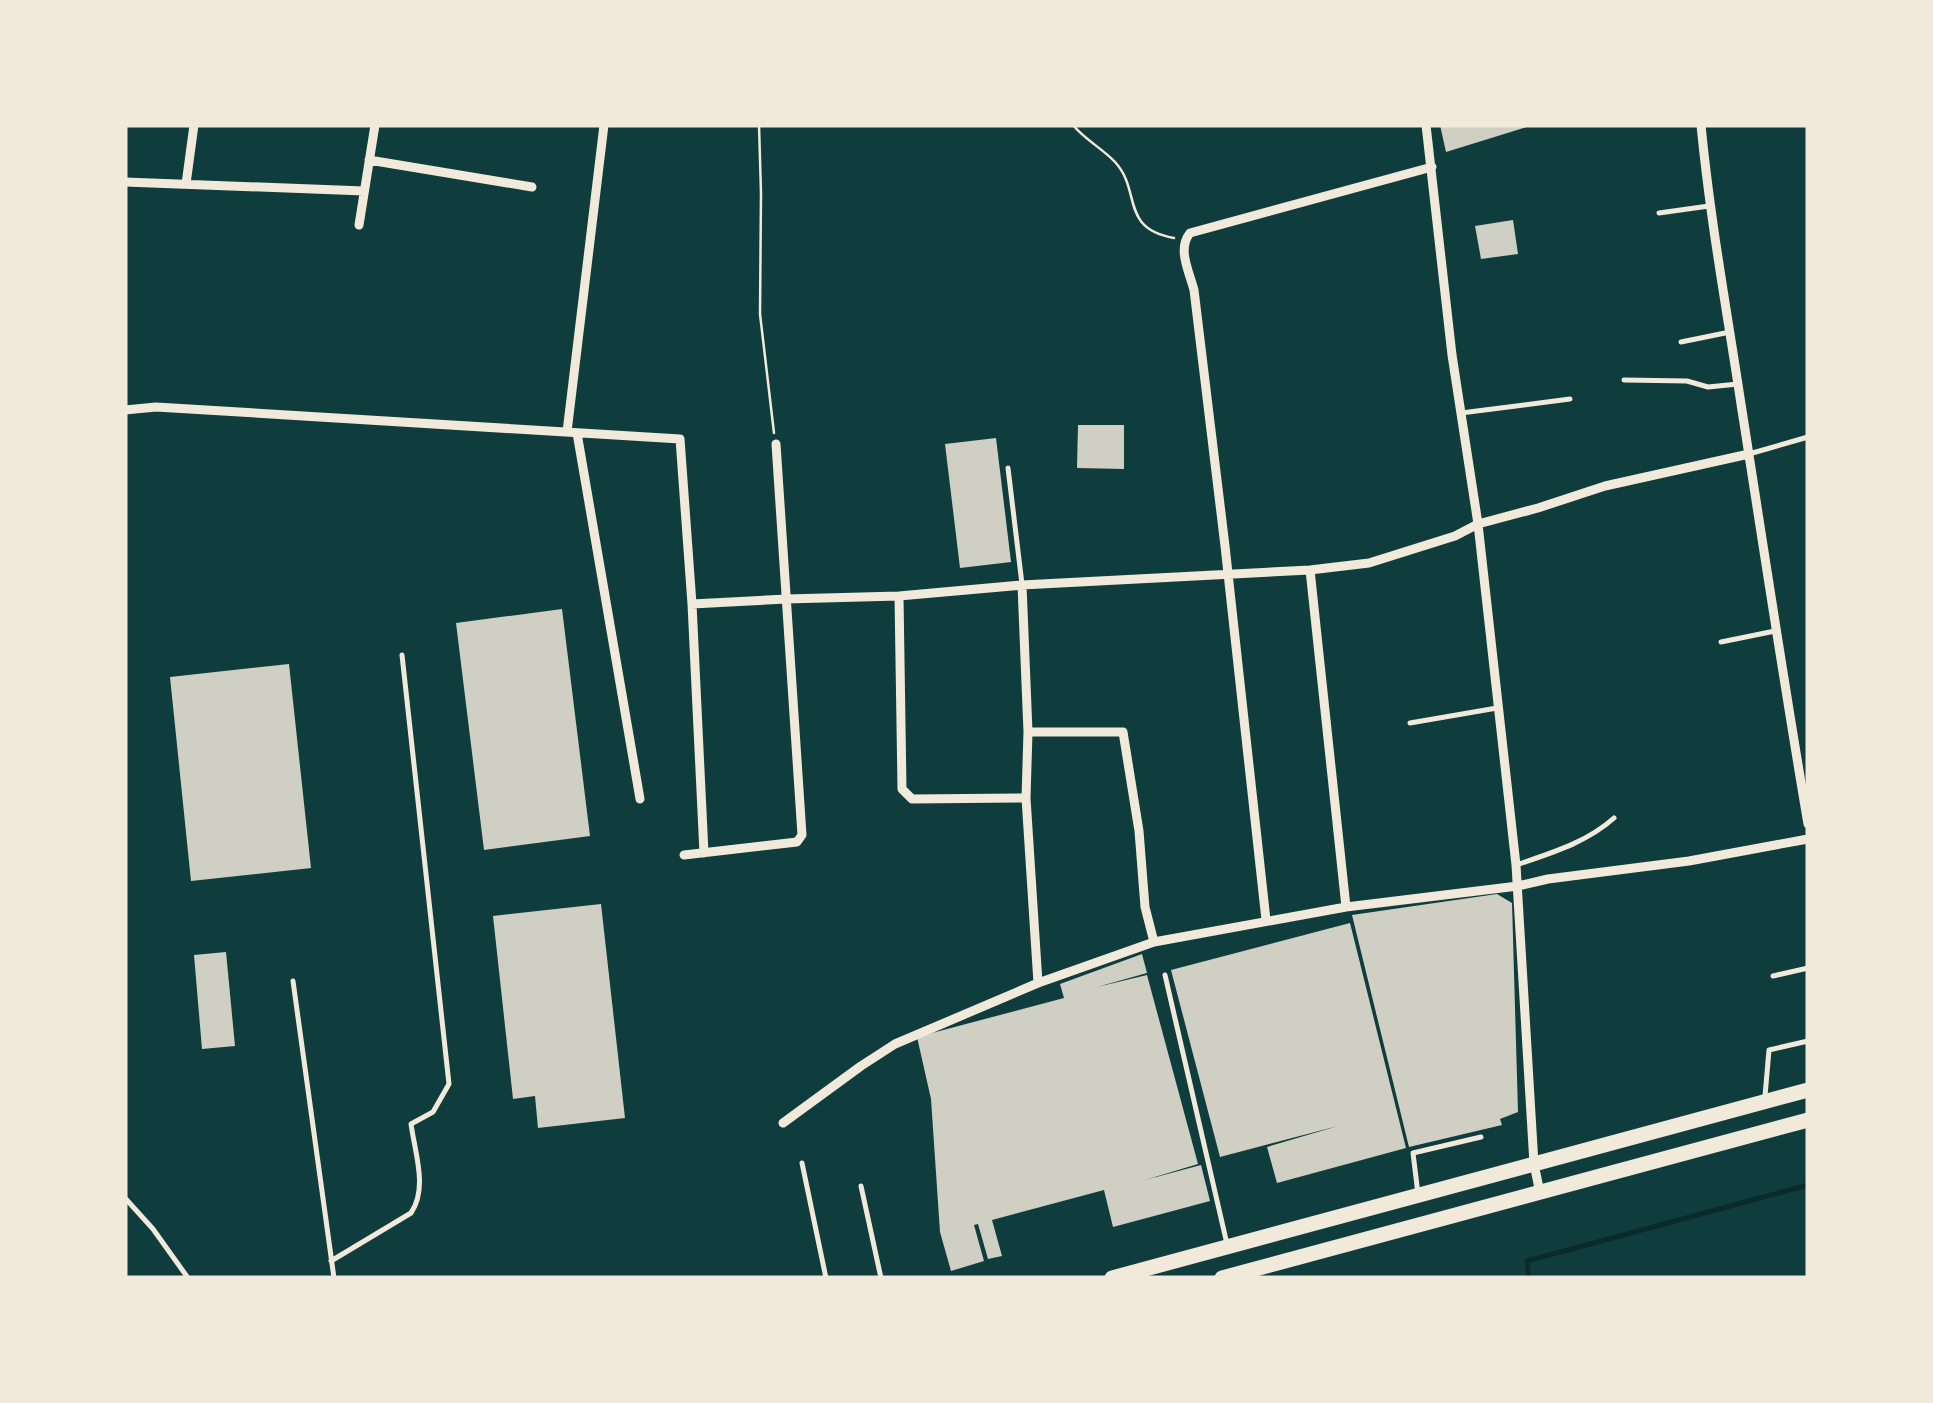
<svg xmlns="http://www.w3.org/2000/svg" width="1933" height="1403" font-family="Figtree,sans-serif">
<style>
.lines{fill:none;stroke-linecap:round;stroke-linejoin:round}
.stream{stroke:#0a2a2b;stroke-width:5}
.building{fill:#cfcfc3}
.path{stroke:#f1e9da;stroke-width:2.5}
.service{stroke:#f1e9da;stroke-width:5}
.minor{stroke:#f1e9da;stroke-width:9}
.primary{stroke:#f1e9da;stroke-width:15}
</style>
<rect width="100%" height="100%" fill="#0f3d3e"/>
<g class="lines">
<path class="stream" d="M 1529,1278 L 1527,1261 L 1808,1185"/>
</g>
<path class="building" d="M 1440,125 L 1530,125 L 1530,126 L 1446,152 Z
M 1513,220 L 1518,254 L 1481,259 L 1475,226 Z
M 1078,425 L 1124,425 L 1124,469 L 1077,468 Z
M 996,438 L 1011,562 L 960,568 L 945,444 Z
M 562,609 L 590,836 L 484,850 L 456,623 Z
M 289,664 L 311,868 L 191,881 L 170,677 Z
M 1497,894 L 1512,903 L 1518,1112 L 1500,1119 L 1502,1125 L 1409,1147 L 1352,915 Z
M 601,904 L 625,1118 L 538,1128 L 535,1096 L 513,1099 L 493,916 Z
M 1350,923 L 1406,1148 L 1277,1183 L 1267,1147 L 1338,1126 L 1220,1157 L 1171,970 Z
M 226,952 L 235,1046 L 202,1049 L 194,955 Z
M 1142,954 L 1147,973 L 1097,987 L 1147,975 L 1198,1164 L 1145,1180 L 1201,1165 L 1210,1201 L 1113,1227 L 1104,1190 L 992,1220 L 1002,1256 L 988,1259 L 978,1224 L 974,1225 L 984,1261 L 951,1271 L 940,1232 L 931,1099 L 917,1037 L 1064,998 L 1060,984 Z"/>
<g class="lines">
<path class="path" d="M 759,125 L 761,193 L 760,314 L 774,433
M 1073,125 C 1085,140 1102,148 1115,162 C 1142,191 1119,228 1174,238"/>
<path class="service" d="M 1659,213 L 1709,206
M 1681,342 L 1730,332
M 1624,380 L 1687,381 L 1708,387 L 1738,384
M 1461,413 L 1570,399
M 1749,454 L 1808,437
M 1008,468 L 1022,584
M 1721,642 L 1775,631
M 1410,723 L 1497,708
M 1516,865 C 1551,853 1586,843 1614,818
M 1165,975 L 1227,1244
M 1773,976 L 1808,968
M 293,981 L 334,1278
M 1765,1096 L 1769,1050 L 1808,1041
M 802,1163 L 826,1278
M 861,1186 L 881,1278
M 1418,1194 L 1413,1153 L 1481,1137
M 125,1198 L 153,1229 L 188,1278
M 331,1261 L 411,1213 C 428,1188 415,1153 411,1124 L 433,1112 L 449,1084 L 402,655"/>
<path class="minor" d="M 1426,125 L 1452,355 L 1478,524 L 1516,865 L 1534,1164 L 1540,1193
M 1701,125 C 1710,219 1727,311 1741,404 C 1763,544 1784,684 1808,824
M 369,160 L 532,187
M 125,182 L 364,191
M 186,184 L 194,125
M 359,225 L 375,125
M 125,410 L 156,407 L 680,439 L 692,604 L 704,853
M 567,432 L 604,125
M 577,433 L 640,799
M 1310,570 L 1346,907
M 1022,585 L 1028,732 L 1026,798 L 1038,983
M 899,596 L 902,789 L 912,799 L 1026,798
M 692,604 L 786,599 L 899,596 L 1022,585 L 1310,570 L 1369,563 L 1455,536 L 1478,524 L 1538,508 L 1605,486 L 1749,454
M 1028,732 L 1123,732 L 1139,831 L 1145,907 L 1154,942
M 684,855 L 797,842 L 802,835 L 776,444
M 1266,920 L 1225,546 L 1194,290 C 1189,271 1177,249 1190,233 L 1432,167
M 783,1123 L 861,1066 L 895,1044 L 1038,983 L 1154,942 L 1346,907 L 1518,886 L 1548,879 L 1689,861 L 1808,839"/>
<path class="primary" d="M 1112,1278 L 1808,1090
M 1222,1278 L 1808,1120"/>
</g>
<rect width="1933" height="1403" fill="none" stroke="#f1e9da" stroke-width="255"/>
</svg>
